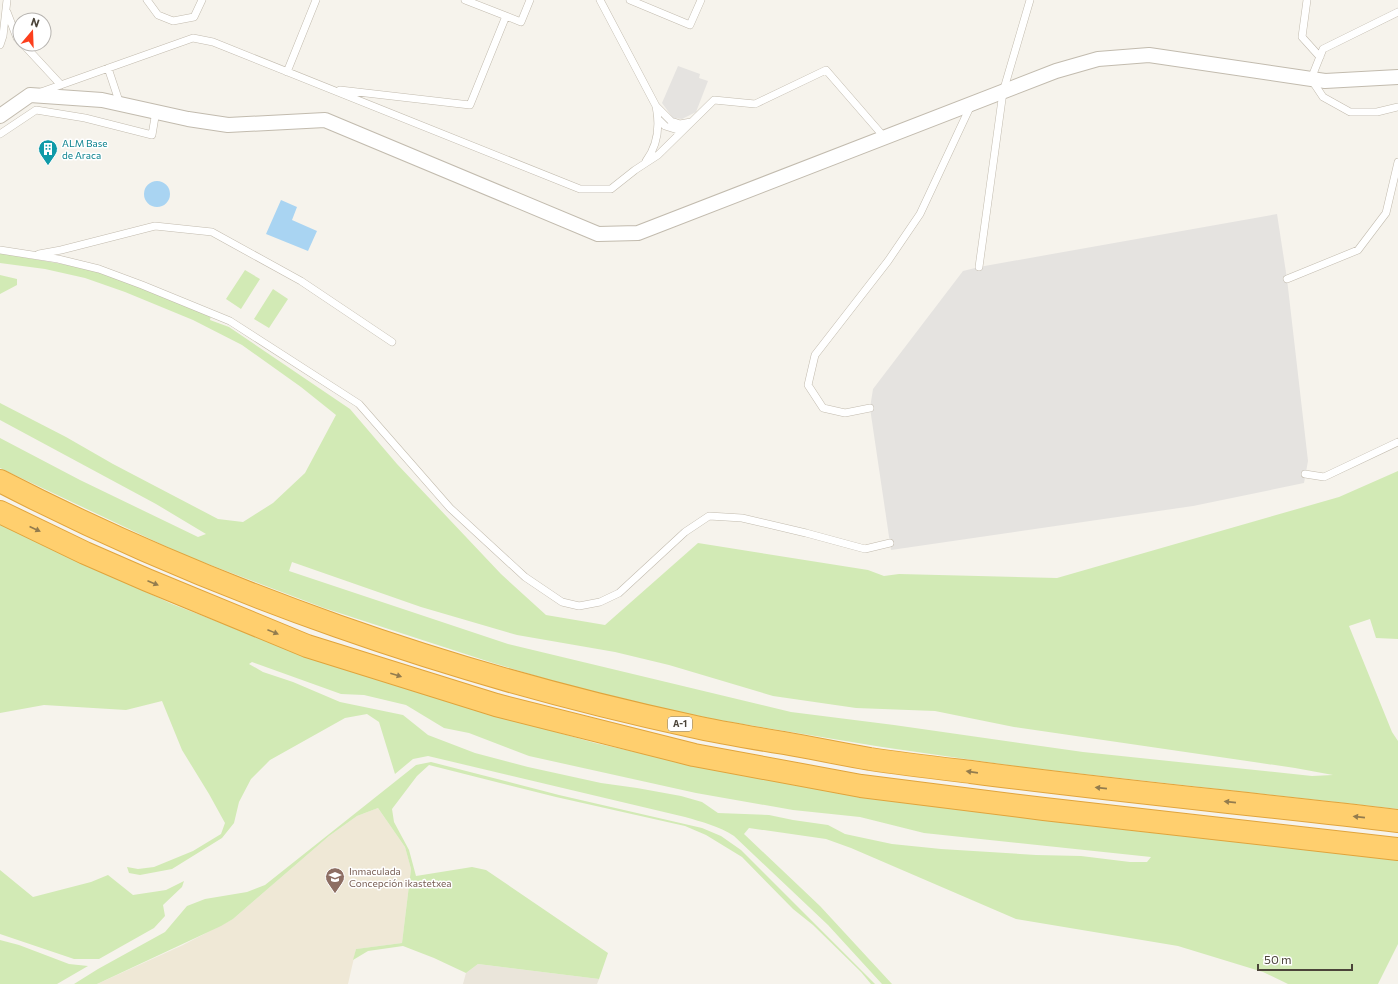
<svg xmlns="http://www.w3.org/2000/svg" width="1398" height="984" font-family="Commissioner,sans-serif">
<style>
.residential{fill:#eae5da}
.education{fill:#efe8d6}
.green{fill:#d2eab5;fill-rule:evenodd}
.parking{fill:#e5e3e0}
.water{fill:#a9d4f2}
.lines{fill:none;stroke-linecap:round;stroke-linejoin:round}
.service-casing{stroke:#c2bbae;stroke-width:8}
.minor-casing{stroke:#c2bbae;stroke-width:16}
.motorway-casing{stroke:#e0a43c;stroke-width:24}
.service{stroke:#fff;stroke-width:7}
.minor{stroke:#fff;stroke-width:14}
.motorway{stroke:#ffcf6e;stroke-width:22}
.oneway{fill:#937c4e}
.labels{text-anchor:middle;stroke-width:3;stroke-linejoin:round;paint-order:stroke}
.shield{fill:#fff;stroke:#817c74;stroke-width:1}
.shield-label{font-size:9px;font-weight:bold;fill:#4b4439}
.culture-label{font-size:10px;fill:#0d838f;stroke:#fff;text-anchor:start}
.education-label{font-size:10px;fill:#785e54;stroke:#fff;text-anchor:start}
</style>
<rect width="100%" height="100%" fill="#f6f3ec"/>
<path class="residential" d="M 478,964 L 599,979 L 597,984 L 463,984 L 466,973 Z"/>
<path class="education" d="M 378,808 L 405,847 L 411,869 L 402,943 L 356,949 L 348,984 L 97,984 L 183,945 L 233,919 L 329,836 L 357,816 Z"/>
<path class="green" d="M 0,253 L 73,266 L 110,275 L 211,315 L 210,320 L 229,327 L 350,409 L 397,464 L 501,574 L 546,615 L 605,625 L 698,543 L 868,570 L 884,576 L 899,574 L 1057,578 L 1339,497 L 1398,471 L 1398,639 L 1376,638 L 1370,619 L 1349,626 L 1392,732 L 1398,741 L 1398,809 L 1021,767 L 882,747 L 718,720 L 596,694 L 493,663 L 324,608 L 184,555 L 0,468 L 0,438 L 80,480 L 198,537 L 206,534 L 156,504 L 0,420 L 0,403 L 66,437 L 113,464 L 218,519 L 243,522 L 273,503 L 305,473 L 336,415 L 301,387 L 242,345 L 193,320 L 125,292 L 85,278 L 45,269 L 0,263 ZM 292,562 L 421,607 L 517,635 L 615,652 L 669,665 L 773,696 L 856,708 L 935,711 L 1014,727 L 1295,768 L 1333,775 L 1312,776 L 1083,752 L 894,725 L 791,712 L 508,644 L 289,571 Z
M 245,270 L 260,279 L 241,309 L 226,299 Z
M 0,275 L 17,279 L 17,285 L 0,294 Z
M 273,289 L 288,299 L 269,328 L 254,319 Z
M 0,522 L 50,547 L 172,604 L 296,652 L 442,700 L 595,743 L 702,767 L 962,810 L 1118,829 L 1398,859 L 1398,944 L 1378,984 L 1288,984 L 1263,972 L 1178,946 L 1016,919 L 851,848 L 826,839 L 749,828 L 744,834 L 820,906 L 892,984 L 882,984 L 828,925 L 734,836 C 719,826 702,822 685,817 L 428,756 L 413,759 L 395,774 L 379,722 L 367,714 L 345,718 L 270,760 L 251,779 L 239,802 L 234,823 L 222,838 L 172,869 L 140,875 L 129,873 L 127,867 L 138,869 L 154,867 L 193,851 L 221,834 L 225,823 L 209,794 L 182,750 L 162,701 L 126,710 L 44,705 L 0,713 ZM 252,662 L 341,694 L 364,695 L 406,705 L 444,728 L 469,733 L 529,756 L 696,793 L 793,810 L 860,817 L 924,833 L 1151,857 L 1147,862 L 1130,862 L 1081,856 L 1036,855 L 941,849 L 892,844 L 845,834 L 828,825 L 793,820 L 769,815 L 718,813 L 702,802 L 681,796 L 637,788 L 601,783 L 528,767 L 475,753 L 428,735 L 403,715 L 340,702 L 293,682 L 263,672 L 249,664 Z
M 431,762 L 559,795 L 702,828 L 721,836 L 741,850 L 875,984 L 871,984 L 861,972 L 813,925 L 793,909 L 742,857 L 706,835 L 685,826 L 556,797 L 429,765 L 417,776 L 392,809 L 394,822 L 409,850 L 416,876 L 472,867 L 486,870 L 608,953 L 599,979 L 478,964 L 466,973 L 434,958 L 403,946 L 368,951 L 353,960 L 356,949 L 402,943 L 411,869 L 405,847 L 378,808 L 357,816 L 329,836 L 233,919 L 221,926 L 97,984 L 74,984 L 98,969 L 165,932 L 187,906 L 205,899 L 247,892 L 265,885 L 416,765 Z
M 0,870 L 33,897 L 91,882 L 108,875 L 133,895 L 166,890 L 184,881 L 182,887 L 163,905 L 165,916 L 154,928 L 99,959 L 74,959 L 0,934 Z
M 0,940 L 19,945 L 69,964 L 88,966 L 57,984 L 0,984 Z"/>
<path class="parking" d="M 678,66 L 700,74 L 699,78 L 708,81 L 696,112 L 682,119 L 673,118 L 662,103 Z
M 1277,214 L 1287,279 L 1308,461 L 1304,483 L 1193,506 L 891,550 L 870,408 L 873,389 L 963,271 L 979,267 Z"/>
<path class="water" d="M144 194a13 13 0 1 1 26 0a13 13 0 1 1-26 0Z
M 281,200 L 297,207 L 292,220 L 317,231 L 308,251 L 266,234 Z"/>
<g class="lines">
<defs>
<path id="service" d="M 147,0 L 158,15 L 173,21 L 194,17 L 202,0
M 600,0 L 656,106 L 671,121 L 680,124 L 691,122
M 630,0 L 690,25 L 701,0
M 1307,0 L 1302,37 L 1320,57
M 7,12 L 17,38 L 20,41
M 1398,12 L 1323,49 L 1311,79 L 1323,97 L 1350,112 L 1377,112 L 1398,107
M 506,16 L 521,22 L 530,0
M 23,44 L 61,85
M 0,45 L 3,36 L 7,0
M 108,68 L 120,104
M 287,72 L 316,0
M 340,90 L 470,105 L 506,16 L 465,0
M 41,92 L 193,38 L 213,42 L 580,189 L 611,189 L 635,170 L 658,155 L 714,100 L 755,104 L 826,70 L 885,138
M 659,120 L 665,126 L 681,131
M 0,134 L 36,110 L 85,118 L 152,135 L 156,111
M 646,161 C 658,145 660,126 656,106
M 0,250 L 58,259 L 99,269 L 142,285 L 230,321 L 359,404 L 450,508 L 525,577 L 562,602 L 579,606 L 600,602 L 619,593 L 685,532 L 709,516 L 742,518 L 806,533 L 865,549 L 890,543
M 39,254 L 61,250 L 155,226 L 212,232 L 301,281 L 392,342
M 979,267 L 1003,92 L 1030,0
M 1287,279 L 1358,250 L 1386,213 L 1398,162
M 870,408 L 845,413 L 823,408 L 808,385 L 815,355 L 888,261 L 920,214 L 971,105
M 1305,474 L 1324,477 L 1398,442"/>
<path id="minor" d="M 0,116 L 30,95 L 102,100 L 188,119 L 228,125 L 325,120 L 598,234 L 638,233 L 1056,71 L 1098,59 L 1149,55 L 1325,81 L 1398,77"/>
<path id="motorway" d="M 0,481 C 215,592 454,675 691,726 C 722,733 753,738 784,743 C 813,748 841,754 870,759 C 904,764 938,768 971,772 C 1113,791 1256,804 1398,821
M 0,512 L 85,553 L 147,580 L 307,646 L 496,705 L 694,755 L 861,786 L 1044,809 L 1398,849"/>
</defs>
<use href="#service" class="service-casing"/>
<use href="#minor" class="minor-casing"/>
<use href="#motorway" class="motorway-casing"/>
<use href="#service" class="service"/>
<use href="#minor" class="minor"/>
<use href="#motorway" class="motorway"/>
</g>
<defs><path id="oneway-solid" d="M-6-.8H1V-3.2L6.5 0L1 3.2V.8H-6Z"/></defs>
<g class="oneway">
<use href="#oneway-solid" transform="translate(35 529) rotate(25)"/>
<use href="#oneway-solid" transform="translate(153 583) rotate(23)"/>
<use href="#oneway-solid" transform="translate(273 632) rotate(22)"/>
<use href="#oneway-solid" transform="translate(396 675) rotate(18)"/>
<use href="#oneway-solid" transform="translate(972 772) rotate(-172)"/>
<use href="#oneway-solid" transform="translate(1101 788) rotate(-174)"/>
<use href="#oneway-solid" transform="translate(1230 802) rotate(-174)"/>
<use href="#oneway-solid" transform="translate(1359 817) rotate(-174)"/>
</g>
<defs>
<symbol id="building-pin" viewBox="-11 -11 22 30"><path d="M0 17L-7.5 6A9.5 9.5 0 1 1 7.5 6Z" fill="#0f9aa8" stroke="#fff"/><path d="M-4-6H4V6H1V3H-1V6H-4ZM-2.5-4.3h1.7v1.8h-1.7ZM.8-4.3h1.7v1.8H.8ZM-2.5-1h1.7V.8h-1.7ZM.8-1h1.7V.8H.8Z" fill="#fff"/></symbol>
<symbol id="school-pin" viewBox="-11 -11 22 30"><path d="M0 17L-7.5 6A9.5 9.5 0 1 1 7.5 6Z" fill="#8d6e63" stroke="#fff"/><path d="M0-5L7-2L0 1L-7-2ZM-4 1L0 2.5L4 1V4Q0 6-4 4Z" fill="#fff"/></symbol>
</defs>
<g fill-rule="evenodd">
<use href="#building-pin" x="37" y="138" width="22" height="30"/>
<use href="#school-pin" x="324" y="866" width="22" height="30"/>
</g>
<g class="labels">
<rect class="shield" x="668" y="717" width="24" height="14" rx="3"/>
<g class="shield-label">
<text x="680" y="727">A-1</text>
</g>
<g class="culture-label">
<text x="62" y="147">ALM Base<tspan x="62" dy="12">de Araca</tspan></text>
</g>
<g class="education-label">
<text x="349" y="875">Inmaculada<tspan x="349" dy="12">Concepción ikastetxea</tspan></text>
</g>
</g>
<g transform="translate(32 32) rotate(19)"><circle r="19" fill="#ffffff" stroke="#b7b4b0"/>
<path d="M0-3L7 15L0 10L-7 15Z" fill="#fc3f1d"/>
<text y="-6" font-size="11" font-weight="bold" text-anchor="middle" fill="#4b4439">N</text>
</g>
<path d="M1258 964v6h94v-6" fill="none" stroke="#4b4439" stroke-width="2"/>
<text x="1264" y="964" font-size="12" fill="#4b4439" stroke="#ffffff" stroke-width="3" paint-order="stroke">50 m</text>
</svg>
